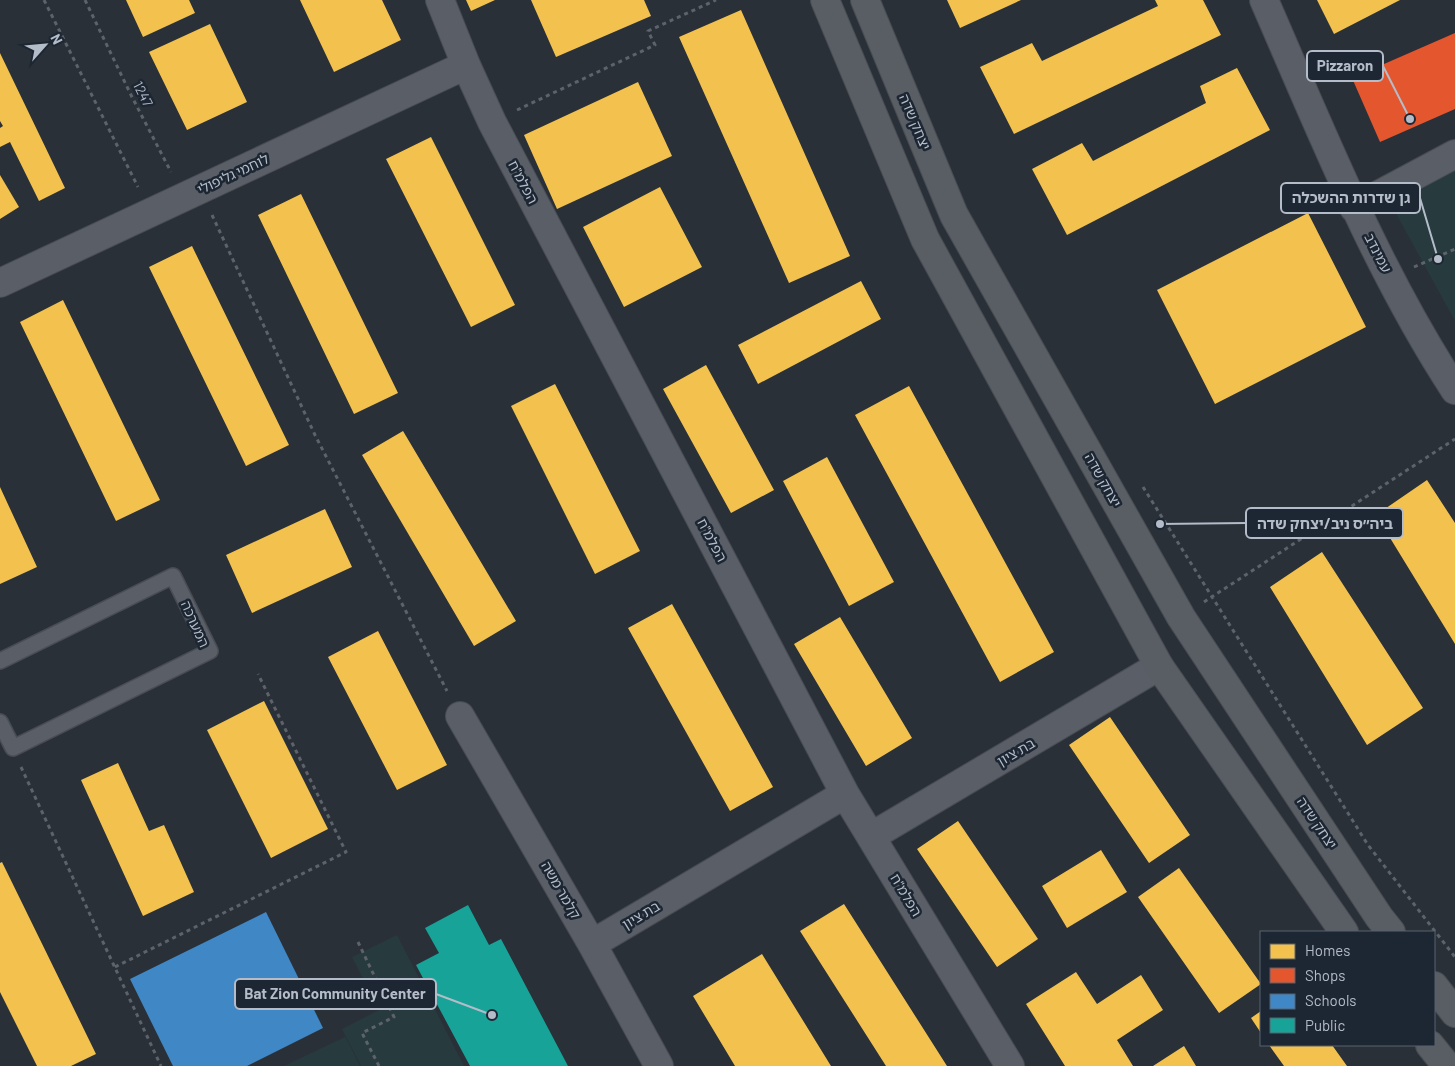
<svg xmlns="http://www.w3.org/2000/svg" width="1455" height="1066" font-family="Barlow,'Noto Sans Hebrew',sans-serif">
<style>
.green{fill:#273a3e}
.homes{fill:#f2c14e}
.shops{fill:#e4572e}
.schools{fill:#3f88c5}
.public{fill:#17a398}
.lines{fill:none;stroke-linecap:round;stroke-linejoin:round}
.lane-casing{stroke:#484c53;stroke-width:18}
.street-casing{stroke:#484c53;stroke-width:30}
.secondary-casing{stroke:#484c53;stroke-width:30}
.path{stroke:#5d636a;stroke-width:3;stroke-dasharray:4 4;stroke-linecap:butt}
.lane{stroke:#5a5e66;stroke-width:15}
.street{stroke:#5a5e66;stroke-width:28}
.secondary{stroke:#595d64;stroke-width:28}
.labels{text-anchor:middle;stroke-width:5;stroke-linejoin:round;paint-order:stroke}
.street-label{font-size:14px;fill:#b4bcc9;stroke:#1d2633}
.leader{fill:none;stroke:#b4bcc9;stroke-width:2}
.callout-dot{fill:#b4bcc9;stroke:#1d2633;stroke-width:2}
.callout{fill:#1d2633;stroke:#b4bcc9;stroke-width:2}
.callout-label{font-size:15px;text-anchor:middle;font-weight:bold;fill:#b4bcc9}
</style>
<rect width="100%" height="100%" fill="#2a3038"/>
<path class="green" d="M 1455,164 L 1455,321 L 1387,197 Z
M 397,935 L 464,1066 L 361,1066 L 342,1029 L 379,1010 L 352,957 Z
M 345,1036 L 360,1066 L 284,1066 L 345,1037 Z"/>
<path class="homes" d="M 126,0 L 189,0 L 195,13 L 143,37 Z
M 300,0 L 382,0 L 401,40 L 334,72 Z
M 466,0 L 495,0 L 471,11 Z
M 531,0 L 644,0 L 651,16 L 556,57 Z
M 947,0 L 1021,0 L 960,28 Z
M 1155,0 L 1203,0 L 1221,35 L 1014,134 L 980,67 L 1032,43 L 1042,61 L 1158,6 Z
M 1317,0 L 1400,0 L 1334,34 Z
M 741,10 L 850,256 L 789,283 L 679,37 Z
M 210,24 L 247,102 L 187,130 L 149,52 Z
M 0,53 L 65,188 L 39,201 L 10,142 L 0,147 L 0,128 L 3,126 L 0,121 Z
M 1237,68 L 1270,130 L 1067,235 L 1032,169 L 1082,143 L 1093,161 L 1206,103 L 1200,86 Z
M 638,82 L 672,156 L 557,209 L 524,135 Z
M 431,137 L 515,305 L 471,327 L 386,159 Z
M 0,175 L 19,207 L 0,219 Z
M 660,187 L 702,267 L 624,307 L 583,227 Z
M 301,194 L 398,393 L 354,414 L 258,215 Z
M 1308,213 L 1366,327 L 1215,404 L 1157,290 Z
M 192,246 L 289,445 L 246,466 L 149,267 Z
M 861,281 L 881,319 L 758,384 L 738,345 Z
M 63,300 L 160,500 L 116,521 L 20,322 Z
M 706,365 L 774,490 L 731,513 L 663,389 Z
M 555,384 L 640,551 L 595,574 L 511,406 Z
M 909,386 L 1054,652 L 1000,682 L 855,415 Z
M 403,431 L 516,621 L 474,646 L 362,455 Z
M 827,457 L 894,582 L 849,606 L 783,481 Z
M 1427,480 L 1455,523 L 1455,644 L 1376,515 Z
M 0,487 L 37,567 L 0,584 Z
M 325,509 L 352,567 L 252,613 L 226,555 Z
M 1322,552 L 1423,708 L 1367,745 L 1270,587 Z
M 672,604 L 773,787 L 730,811 L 628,628 Z
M 840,617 L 912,738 L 866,766 L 794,644 Z
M 378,631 L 447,765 L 397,790 L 328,657 Z
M 264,701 L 328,829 L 271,858 L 207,730 Z
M 1110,717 L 1190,835 L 1149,863 L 1069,745 Z
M 118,763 L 149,831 L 164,825 L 194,892 L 143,916 L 81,780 Z
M 958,821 L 1038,939 L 997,967 L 917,849 Z
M 1101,850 L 1127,892 L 1067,928 L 1042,886 Z
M 2,862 L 96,1054 L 71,1066 L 37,1066 L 0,992 L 0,863 Z
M 1179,868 L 1261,984 L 1219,1013 L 1138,897 Z
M 844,904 L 947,1066 L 886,1066 L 800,931 Z
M 762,954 L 831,1066 L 735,1066 L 693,996 Z
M 1076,972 L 1097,1004 L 1141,975 L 1163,1010 L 1117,1040 L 1133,1066 L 1065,1066 L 1026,1004 Z
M 1261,1011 L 1261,1033 L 1251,1018 Z
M 1269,1045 L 1332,1045 L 1347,1066 L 1284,1066 Z
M 1184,1046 L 1196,1066 L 1153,1066 Z"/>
<path class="shops" d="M 1455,33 L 1455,109 L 1380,142 L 1352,78 Z"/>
<path class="schools" d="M 266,912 L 323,1028 L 247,1066 L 173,1066 L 130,979 Z"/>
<path class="public" d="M 468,905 L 489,945 L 501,939 L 568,1066 L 470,1066 L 416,965 L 439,953 L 425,928 Z"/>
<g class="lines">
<defs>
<path id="lane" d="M 0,661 L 173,576 L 210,651 L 13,748 L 0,722"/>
<path id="street" d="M 440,0 L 466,65 L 492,122 L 845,794 L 1010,1066
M 1264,0 C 1322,133 1376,269 1455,390
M 1354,208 L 1455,154
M 0,283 L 466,65
M 460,716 L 592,944 L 659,1066
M 872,836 L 1159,666
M 592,944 L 845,794"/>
<path id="secondary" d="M 825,0 L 925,239 L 1159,666 L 1344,932
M 865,0 L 954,215 L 1181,617 L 1379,917 L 1391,932
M 1434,986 L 1455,1013
M 1430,1045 L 1447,1066"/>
</defs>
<use href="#lane" class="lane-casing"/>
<use href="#street" class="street-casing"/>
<use href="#secondary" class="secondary-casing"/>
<path class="path" d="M 44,0 L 138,187
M 85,0 L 132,97 L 171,172
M 517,110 L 655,45 L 648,31 L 716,0
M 212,215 L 315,435 L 447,691
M 1414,267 L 1455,249
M 1143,487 L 1368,845 L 1455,957
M 1204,602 L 1455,439
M 21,767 L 161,1066
M 358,942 L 394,1017 L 362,1033 L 379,1066
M 115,967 L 346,852 L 258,674"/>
<use href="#lane" class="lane"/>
<use href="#street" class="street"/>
<use href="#secondary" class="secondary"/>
</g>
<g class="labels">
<g class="street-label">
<text transform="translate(143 94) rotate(63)" y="5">1247</text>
<text transform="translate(915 122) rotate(67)" y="5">יצחק שדה</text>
<text transform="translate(233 174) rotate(-25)" y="5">לוחמי גליפולי</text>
<text transform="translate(523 182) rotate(62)" y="5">הפלמ"ח</text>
<text transform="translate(1378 253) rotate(63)" y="5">עמינדב</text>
<text transform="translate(1103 480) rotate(61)" y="5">יצחק שדה</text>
<text transform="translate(712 540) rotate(62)" y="5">הפלמ"ח</text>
<text transform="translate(195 624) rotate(66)" y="5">המערכה</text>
<text transform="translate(1016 752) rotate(-30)" y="5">בת ציון</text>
<text transform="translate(1317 823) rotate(56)" y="5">יצחק שדה</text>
<text transform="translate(561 890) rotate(60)" y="5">קלמר משה</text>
<text transform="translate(906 895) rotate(59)" y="5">הפלמ"ח</text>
<text transform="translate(641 915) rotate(-31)" y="5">בת ציון</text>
</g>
</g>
<path class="leader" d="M1410 119L1383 66M1438 259L1420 198M1160 524L1246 523M492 1015L436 994"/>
<g class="callout-dot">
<circle cx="1410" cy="119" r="5"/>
<circle cx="1438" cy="259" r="5"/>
<circle cx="1160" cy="524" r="5"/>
<circle cx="492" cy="1015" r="5"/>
</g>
<g class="callout">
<rect x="1307" y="51" width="76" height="30" rx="5"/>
<rect x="1281" y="183" width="139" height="30" rx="5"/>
<rect x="1246" y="508" width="157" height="30" rx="5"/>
<rect x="235" y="979" width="201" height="30" rx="5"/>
</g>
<g class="callout-label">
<text x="1345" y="71">Pizzaron</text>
<text x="1351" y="203">גן שדרות ההשכלה</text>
<text x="1325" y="529">ביה״ס ניב/יצחק שדה</text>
<text x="335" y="999">Bat Zion Community Center</text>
</g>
<rect x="1260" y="931" width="175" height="115" fill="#1d2633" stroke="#59626f"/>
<rect x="1270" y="944" width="25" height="15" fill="#f2c14e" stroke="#59626f"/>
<text x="1305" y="956" font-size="15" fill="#b4bcc9">Homes</text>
<rect x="1270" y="968" width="25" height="15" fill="#e4572e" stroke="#59626f"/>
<text x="1305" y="981" font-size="15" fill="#b4bcc9">Shops</text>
<rect x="1270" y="994" width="25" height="15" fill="#3f88c5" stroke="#59626f"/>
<text x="1305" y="1006" font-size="15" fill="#b4bcc9">Schools</text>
<rect x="1270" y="1018" width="25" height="15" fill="#17a398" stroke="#59626f"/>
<text x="1305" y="1031" font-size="15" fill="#b4bcc9">Public</text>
<g transform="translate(45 45) rotate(63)" stroke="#1d2633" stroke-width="4" paint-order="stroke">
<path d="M0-4L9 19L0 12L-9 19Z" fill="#b4bcc9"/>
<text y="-8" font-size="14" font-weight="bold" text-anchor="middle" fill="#b4bcc9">N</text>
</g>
</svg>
